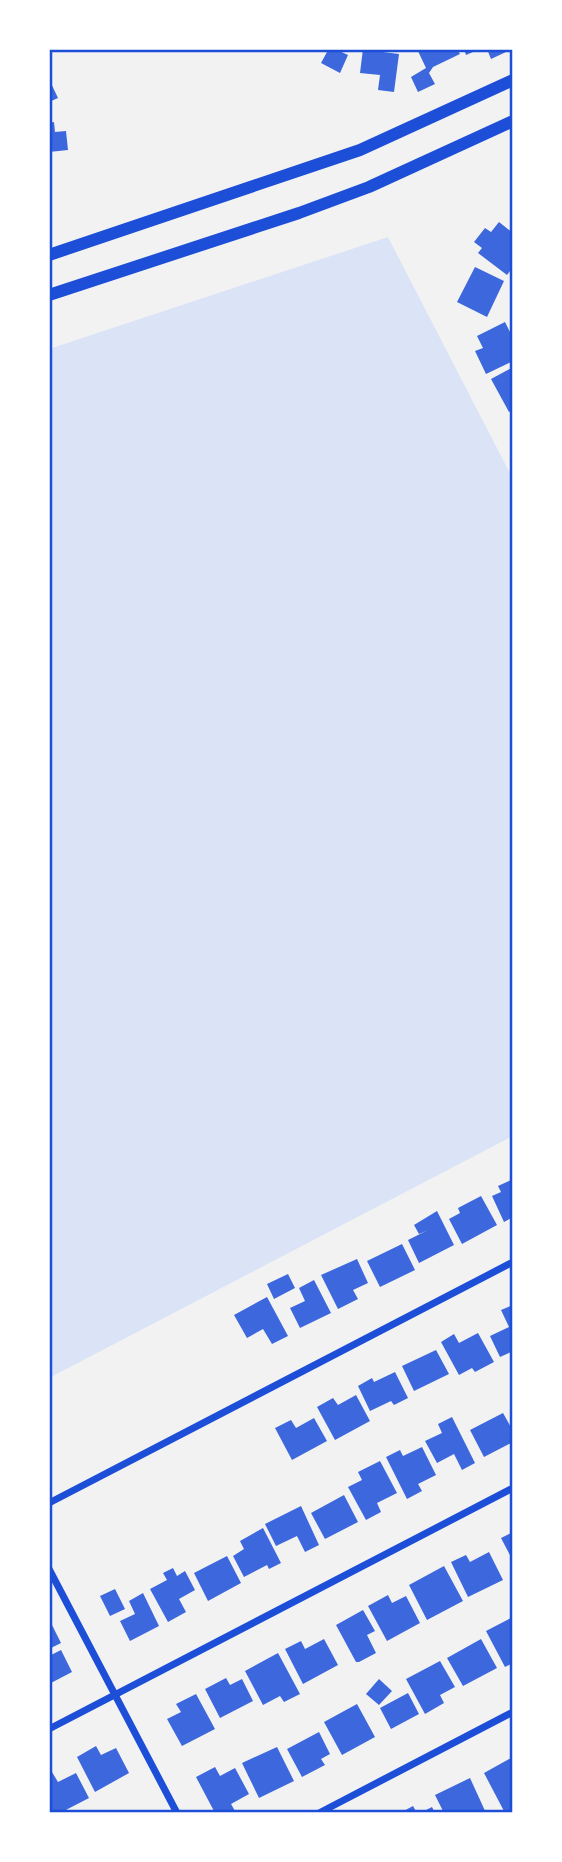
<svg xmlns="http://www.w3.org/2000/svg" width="562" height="1862" font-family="'Crimson Pro',serif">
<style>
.green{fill:#dbe4f7}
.building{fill:#3d67dc}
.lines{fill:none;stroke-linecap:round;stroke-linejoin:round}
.minor{stroke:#1d4ed8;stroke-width:7}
.secondary{stroke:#1d4ed8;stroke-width:12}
.neatline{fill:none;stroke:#1d4ed8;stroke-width:2.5}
</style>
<rect width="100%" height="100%" fill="#f2f2f2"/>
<path class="green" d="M 388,237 L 513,479 L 513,1136 L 49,1378 L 49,349 Z"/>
<path class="building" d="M 324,49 L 335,49 L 348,55 L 340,73 L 321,63 L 327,52 Z
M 363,49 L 383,49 L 383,52 L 399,54 L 394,92 L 378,90 L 380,75 L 360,73 Z
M 417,49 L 457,49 L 460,54 L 433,67 L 429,73 L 435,84 L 418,92 L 411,77 L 426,68 Z
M 464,49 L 480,49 L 466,55 Z
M 487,49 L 504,49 L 506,52 L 491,59 Z
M 49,79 L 58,98 L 49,102 Z
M 54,122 L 55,132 L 66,131 L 68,150 L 49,152 L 49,123 Z
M 499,222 L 513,233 L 513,267 L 507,275 L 478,253 L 482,248 L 474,242 L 485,228 L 491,232 Z
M 475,267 L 504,281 L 487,317 L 457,302 Z
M 505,322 L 513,338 L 513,361 L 486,374 L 475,351 L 483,348 L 477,336 Z
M 513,367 L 513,410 L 509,412 L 491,379 Z
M 513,1179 L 513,1217 L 504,1222 L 492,1196 L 501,1192 L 498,1186 Z
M 481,1196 L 497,1225 L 462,1244 L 449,1219 L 460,1213 L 458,1208 Z
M 437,1211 L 454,1245 L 419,1263 L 408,1240 L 428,1230 L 419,1234 L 414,1225 Z
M 402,1244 L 415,1270 L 380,1287 L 367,1261 Z
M 357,1259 L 368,1283 L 353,1290 L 358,1299 L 338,1309 L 321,1275 Z
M 288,1274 L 295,1288 L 274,1299 L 267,1284 Z
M 314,1280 L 331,1313 L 300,1328 L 290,1308 L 305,1301 L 299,1288 Z
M 267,1297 L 288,1336 L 272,1344 L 263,1329 L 247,1338 L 234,1315 Z
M 513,1305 L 513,1351 L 500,1357 L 490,1336 L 509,1327 L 501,1310 Z
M 478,1333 L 494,1362 L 475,1372 L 472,1368 L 459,1375 L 441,1342 L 454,1334 L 459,1343 Z
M 436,1350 L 449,1374 L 414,1391 L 402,1366 Z
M 395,1372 L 408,1398 L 394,1405 L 391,1401 L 370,1411 L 358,1386 L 372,1378 L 374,1382 Z
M 356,1395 L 370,1421 L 335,1440 L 317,1407 L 333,1398 L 338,1405 Z
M 503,1413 L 513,1431 L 513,1442 L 484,1457 L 470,1430 Z
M 452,1417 L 475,1463 L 462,1470 L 454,1454 L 437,1463 L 425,1441 L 442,1433 L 438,1424 Z
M 314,1418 L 327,1441 L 292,1460 L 275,1428 L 291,1420 L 296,1428 Z
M 422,1447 L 436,1475 L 418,1484 L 422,1491 L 407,1499 L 386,1457 L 400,1450 L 403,1456 Z
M 380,1461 L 397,1493 L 377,1503 L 381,1512 L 366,1520 L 348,1487 L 362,1480 L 358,1472 Z
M 344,1495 L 358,1522 L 325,1539 L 311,1513 Z
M 301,1506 L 319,1545 L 305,1552 L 297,1536 L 276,1546 L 265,1524 Z
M 263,1528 L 281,1563 L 269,1569 L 267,1565 L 244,1577 L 233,1556 L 244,1549 L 240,1541 Z
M 513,1532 L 513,1561 L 501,1538 Z
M 489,1552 L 503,1580 L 468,1597 L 451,1562 L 466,1555 L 470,1562 Z
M 227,1556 L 241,1583 L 208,1601 L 194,1573 Z
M 444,1566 L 463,1601 L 427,1620 L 409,1585 Z
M 173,1568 L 177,1576 L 185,1571 L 195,1590 L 179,1599 L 186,1612 L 168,1622 L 150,1589 L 167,1580 L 163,1573 Z
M 115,1589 L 125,1609 L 110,1616 L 100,1596 Z
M 143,1593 L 159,1626 L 130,1641 L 120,1621 L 135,1614 L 129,1601 Z
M 388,1595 L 392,1603 L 406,1596 L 420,1623 L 387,1641 L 368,1606 Z
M 363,1610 L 375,1631 L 367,1635 L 376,1653 L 359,1662 L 356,1662 L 336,1625 Z
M 513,1617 L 513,1663 L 505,1667 L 486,1631 Z
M 49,1619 L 61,1643 L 49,1649 Z
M 324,1639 L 338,1665 L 303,1684 L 285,1649 L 301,1641 L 305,1649 Z
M 481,1639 L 497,1668 L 463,1686 L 447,1658 Z
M 61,1650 L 72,1672 L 49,1684 L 49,1656 Z
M 278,1653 L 300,1694 L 284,1702 L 280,1696 L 263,1705 L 245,1671 Z
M 440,1661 L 455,1687 L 440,1695 L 444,1703 L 425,1714 L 406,1679 Z
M 226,1678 L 230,1685 L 242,1679 L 253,1701 L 220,1718 L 205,1689 Z
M 379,1679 L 392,1691 L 379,1705 L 366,1694 Z
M 408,1693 L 419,1714 L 391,1729 L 380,1708 Z
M 196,1694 L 215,1729 L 182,1746 L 167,1719 L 181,1712 L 176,1704 Z
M 357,1704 L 375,1737 L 342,1755 L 324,1722 Z
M 319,1732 L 330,1754 L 321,1759 L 325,1765 L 302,1777 L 287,1749 Z
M 96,1746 L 101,1755 L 116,1748 L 129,1773 L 95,1792 L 77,1757 Z
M 277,1747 L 294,1781 L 259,1798 L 242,1763 Z
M 511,1758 L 513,1809 L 505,1813 L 484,1773 Z
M 215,1767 L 220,1776 L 235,1768 L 249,1794 L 231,1804 L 235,1811 L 232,1813 L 215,1813 L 196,1777 Z
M 52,1772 L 58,1782 L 76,1773 L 89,1798 L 60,1813 L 53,1813 L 49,1805 L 49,1774 Z
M 470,1778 L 486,1813 L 444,1813 L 435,1795 Z
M 413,1806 L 417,1813 L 400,1813 Z
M 432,1807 L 435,1813 L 420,1813 Z"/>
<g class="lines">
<path class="minor" d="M 49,1503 L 513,1262
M 49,1569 L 177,1813
M 49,1729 L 513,1488
M 319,1813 L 513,1712"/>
<path class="secondary" d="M 49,255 L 360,150 L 513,80
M 49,295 L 299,213 L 369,187 L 513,121"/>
</g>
<rect width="562" height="1862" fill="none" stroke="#ffffff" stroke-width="102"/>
<rect x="51" y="51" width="460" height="1760" class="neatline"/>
</svg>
